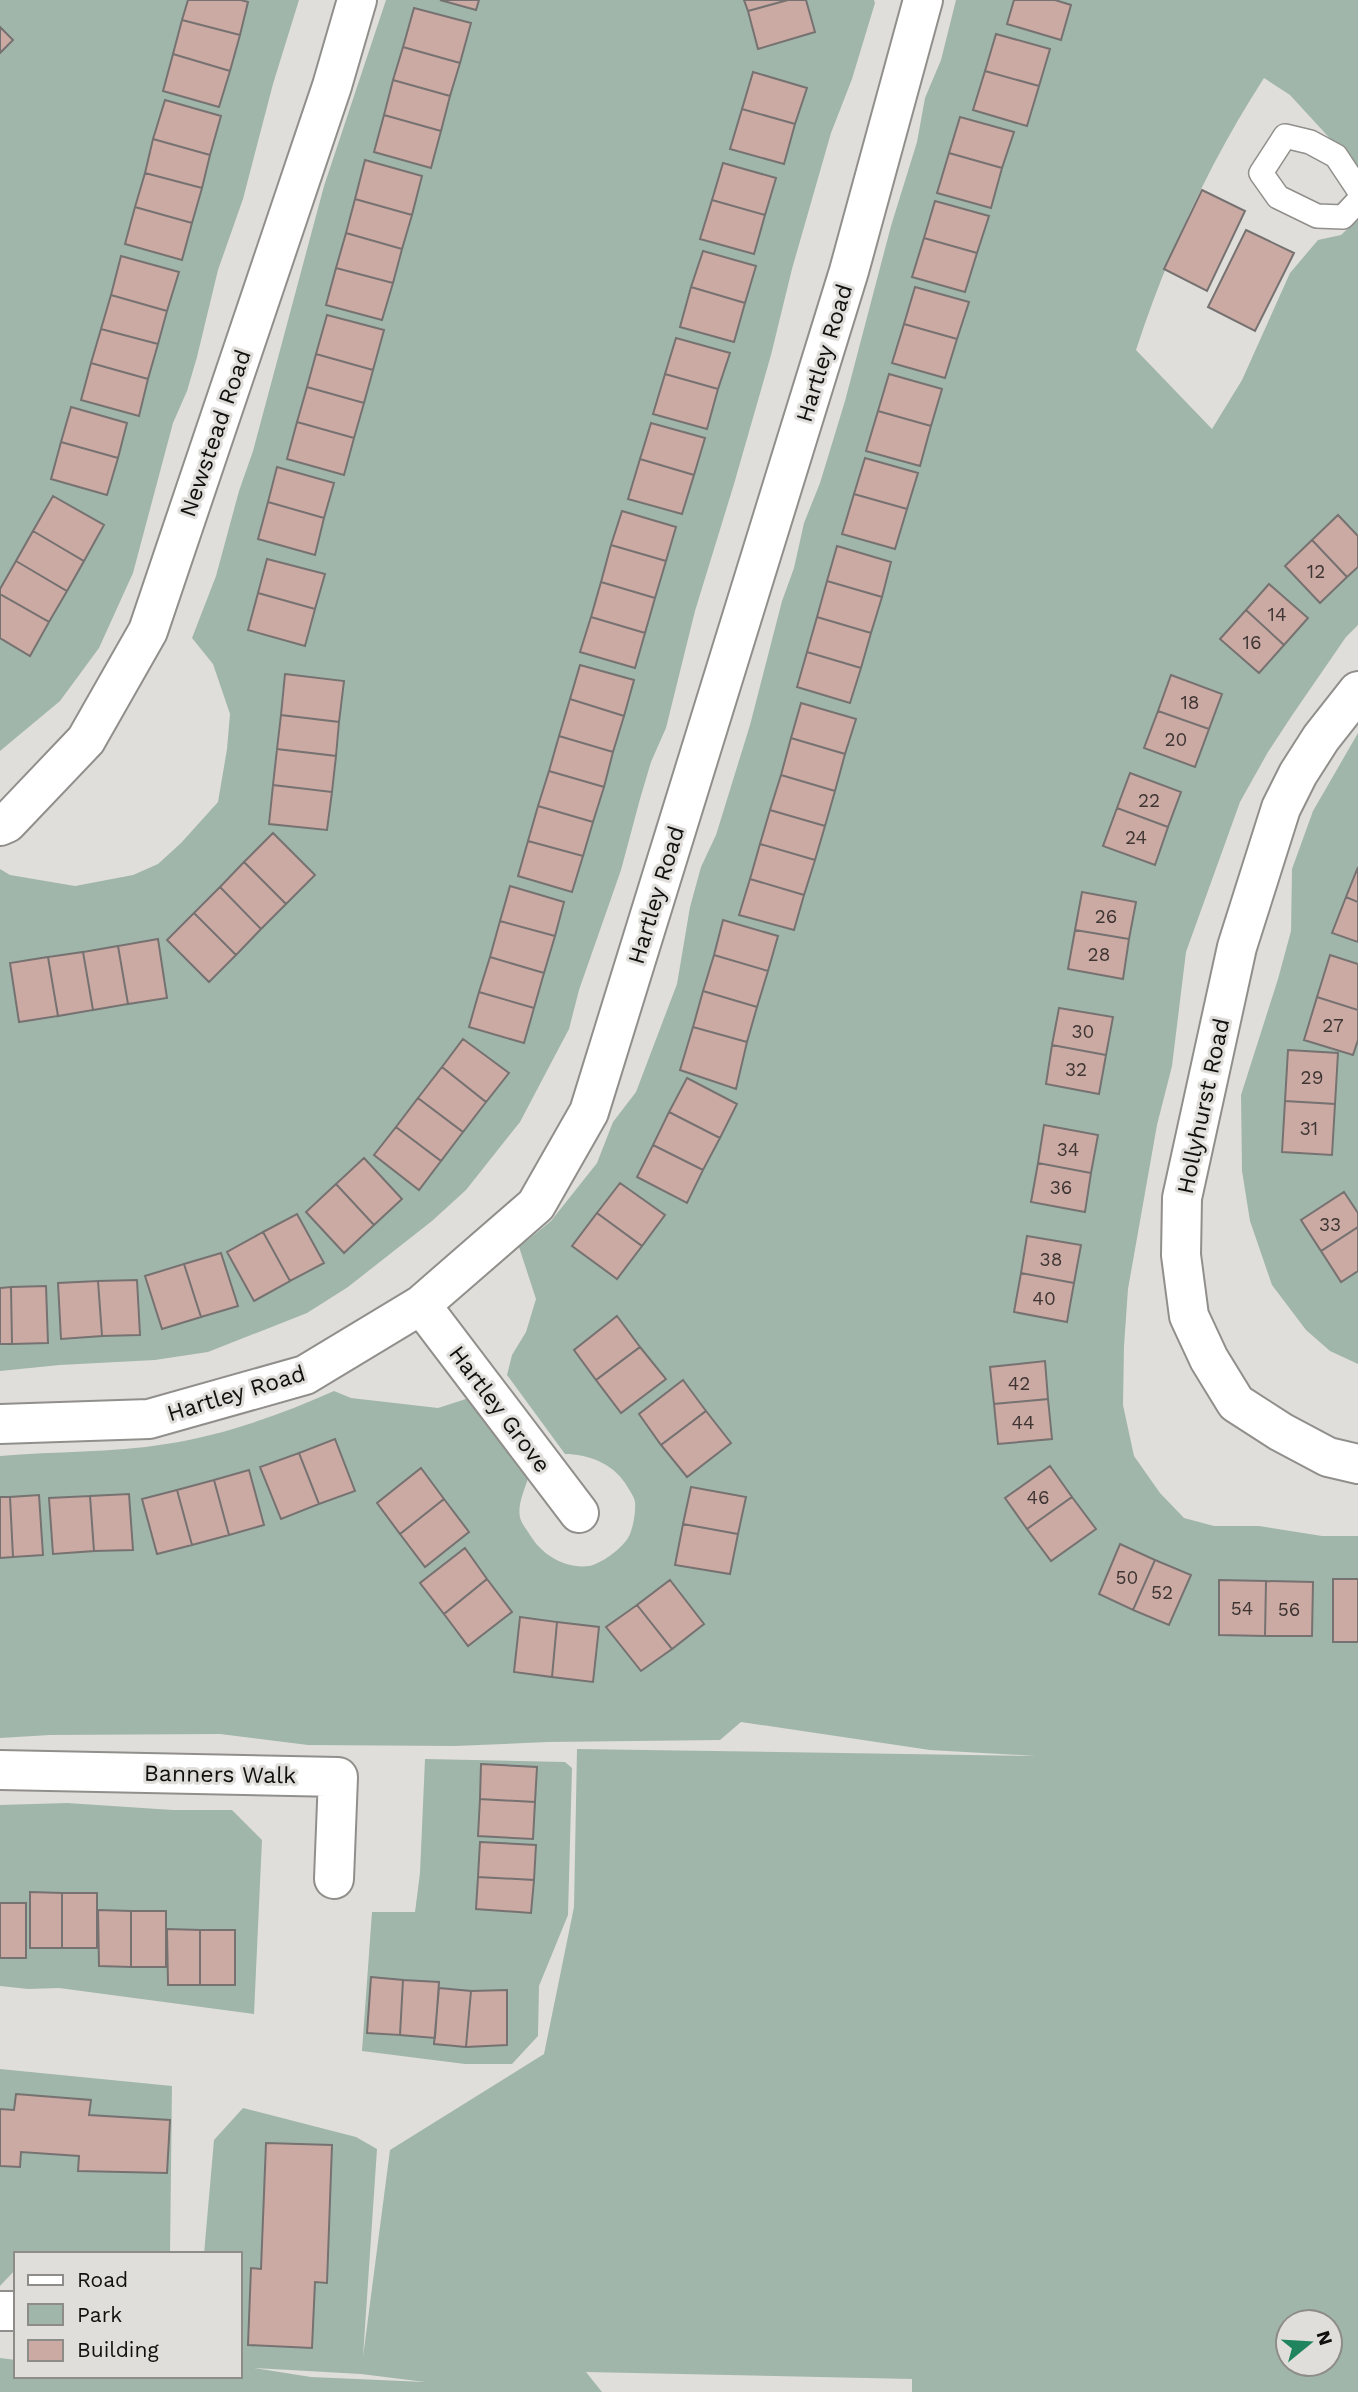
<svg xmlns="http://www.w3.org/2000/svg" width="1358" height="2392" font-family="'Work Sans',sans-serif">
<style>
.green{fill:#a1b6aa;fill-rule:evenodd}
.building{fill:#ccaaa4;stroke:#767271;stroke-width:2}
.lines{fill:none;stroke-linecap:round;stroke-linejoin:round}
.service-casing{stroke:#908f8b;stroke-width:26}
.minor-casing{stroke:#908f8b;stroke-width:42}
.service{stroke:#fff;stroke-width:23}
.minor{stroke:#fff;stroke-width:38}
.labels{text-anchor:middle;stroke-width:6;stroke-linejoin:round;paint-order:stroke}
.number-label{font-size:19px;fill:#3f3634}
.street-label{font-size:23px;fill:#10100f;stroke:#e0deda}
</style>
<rect width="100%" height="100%" fill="#e0deda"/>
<path class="green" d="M 0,0 L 299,0 L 273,84 L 243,199 L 218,270 L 197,357 L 187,391 L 173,423 L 133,573 L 99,648 L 60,701 L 0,751 Z
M 386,0 L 874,0 L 875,3 L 852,79 L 831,133 L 792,269 L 771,355 L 734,484 L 695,611 L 666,728 L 651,762 L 640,799 L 621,870 L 579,990 L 569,1029 L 520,1122 L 466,1190 L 432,1221 L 348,1287 L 307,1313 L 208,1352 L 155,1360 L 60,1365 L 0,1371 L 0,869 L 10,875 L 75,886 L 133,875 L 158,864 L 181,843 L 218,802 L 227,749 L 230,714 L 213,664 L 192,638 L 216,576 L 239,491 L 253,451 L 324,186 Z
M 956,0 L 1358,0 L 1358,169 L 1290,95 L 1264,78 C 1209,163 1167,255 1136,350 L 1212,429 L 1242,380 L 1290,273 L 1318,240 L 1341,235 L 1358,219 L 1358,625 L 1346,637 L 1293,714 L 1268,752 L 1240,802 L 1186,952 L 1172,1066 L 1157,1125 L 1128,1289 L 1124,1346 L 1123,1405 L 1134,1456 L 1160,1493 L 1184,1518 L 1214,1526 L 1259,1526 L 1322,1536 L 1358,1536 L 1358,2392 L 912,2392 L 912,2379 L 586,2372 L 602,2392 L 0,2392 L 0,2358 L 16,2360 L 16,2376 L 240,2376 L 240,2254 L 204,2254 L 214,2140 L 243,2108 L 356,2137 L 377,2149 L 363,2357 L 390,2150 L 544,2054 L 574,1907 L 577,1749 L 1036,1756 L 930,1750 L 741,1722 L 720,1740 L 548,1742 L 455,1746 L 308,1745 L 220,1734 L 50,1735 L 0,1738 L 0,1456 C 55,1451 111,1453 166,1444 C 224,1435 280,1415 334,1391 L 351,1398 L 438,1408 L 469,1398 L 529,1475 C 526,1487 517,1504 520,1517 C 521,1523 527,1530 530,1535 C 542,1555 565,1569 589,1566 C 601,1564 621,1549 628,1538 C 633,1530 636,1511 635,1502 C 634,1496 628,1488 625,1483 C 612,1463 587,1454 565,1454 L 507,1375 L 512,1355 L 526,1332 L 536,1299 L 519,1247 L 551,1221 L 597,1163 L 613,1122 L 636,1092 L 677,984 L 690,907 L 701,867 L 716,835 L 750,725 L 782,601 L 794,568 L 804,523 L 820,483 L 845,401 L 891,226 L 917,142 L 925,98 L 941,60 ZM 1288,2322 L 1330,2322 L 1330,2364 L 1288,2364 ZM 254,2368 L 361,2374 L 425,2382 L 311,2377 Z
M 1358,733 L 1358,1364 L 1330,1351 L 1306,1330 L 1272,1285 L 1250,1221 L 1242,1171 L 1241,1095 L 1278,979 L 1291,931 L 1292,869 L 1313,811 Z
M 425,1759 L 565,1762 L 572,1768 L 568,1915 L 539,1986 L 538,2036 L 512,2064 L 465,2064 L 362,2051 L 372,1912 L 415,1912 L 420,1873 Z
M 67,1803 L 173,1810 L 232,1810 L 262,1840 L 254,2014 L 59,1988 L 28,1989 L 0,1986 L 0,1805 Z
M 0,2069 L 172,2086 L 170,2254 L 16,2254 L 16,2269 L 0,2286 Z"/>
<path class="building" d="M 188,0 L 241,0 L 248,2 L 240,35 L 182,20 Z
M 440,0 L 479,0 L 476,10 Z
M 744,0 L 788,0 L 748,11 Z
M 788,0 L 806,0 L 815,32 L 758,49 L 748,11 Z
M 1014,0 L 1055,0 L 1071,5 L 1061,40 L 1007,24 Z
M 414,8 L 471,23 L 460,63 L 403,47 Z
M 182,20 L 240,35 L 230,71 L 173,54 Z
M 0,27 L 13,40 L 0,53 Z
M 996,34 L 1050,49 L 1039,86 L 985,71 Z
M 403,47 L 460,63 L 450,96 L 393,80 Z
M 173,54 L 230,71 L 219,107 L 163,91 Z
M 985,71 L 1039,86 L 1027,126 L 973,110 Z
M 753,72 L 807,88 L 795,124 L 742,109 Z
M 393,80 L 450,96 L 441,131 L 384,115 Z
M 165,100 L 221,116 L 210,155 L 153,139 Z
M 742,109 L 795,124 L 784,164 L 730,149 Z
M 384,115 L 441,131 L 431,168 L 374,152 Z
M 960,117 L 1014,132 L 1002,168 L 949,153 Z
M 153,139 L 210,155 L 202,188 L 145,173 Z
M 949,153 L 1002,168 L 991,208 L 937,193 Z
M 365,160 L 422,176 L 412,215 L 355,199 Z
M 723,163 L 776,178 L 765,215 L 712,200 Z
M 145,173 L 202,188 L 192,223 L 135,207 Z
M 1202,190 L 1245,211 L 1207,291 L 1164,269 Z
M 355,199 L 412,215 L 402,249 L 346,233 Z
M 712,200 L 765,215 L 754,254 L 700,239 Z
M 935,201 L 989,216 L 977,253 L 924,238 Z
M 135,207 L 192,223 L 182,260 L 125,244 Z
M 1246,230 L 1294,253 L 1255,331 L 1208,307 Z
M 346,233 L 402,249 L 393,283 L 336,268 Z
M 924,238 L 977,253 L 965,292 L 912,277 Z
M 703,251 L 756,266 L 745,303 L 691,287 Z
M 121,256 L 179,272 L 167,311 L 111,295 Z
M 336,268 L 393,283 L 382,320 L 326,305 Z
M 691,287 L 745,303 L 734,342 L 680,327 Z
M 915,287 L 969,302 L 957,339 L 904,324 Z
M 111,295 L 167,311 L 158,344 L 101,329 Z
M 327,315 L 384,330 L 373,370 L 316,354 Z
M 904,324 L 957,339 L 945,378 L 892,363 Z
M 101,329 L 158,344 L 148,379 L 91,363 Z
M 676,338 L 730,353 L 718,389 L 665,374 Z
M 316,354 L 373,370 L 364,403 L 307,387 Z
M 91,363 L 148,379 L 139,416 L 81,400 Z
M 665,374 L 718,389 L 707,429 L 653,414 Z
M 889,374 L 942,389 L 931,426 L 878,411 Z
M 307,387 L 364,403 L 354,438 L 297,422 Z
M 71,407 L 127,423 L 118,458 L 61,442 Z
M 878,411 L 931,426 L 920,466 L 866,451 Z
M 297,422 L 354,438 L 344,475 L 287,459 Z
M 651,423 L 705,438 L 694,475 L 640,459 Z
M 61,442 L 118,458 L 107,495 L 51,479 Z
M 865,458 L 918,473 L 907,509 L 854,494 Z
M 640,459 L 694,475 L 682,514 L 628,499 Z
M 277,467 L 334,483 L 324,518 L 268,502 Z
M 854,494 L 907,509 L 895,549 L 842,534 Z
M 53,496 L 104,525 L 84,561 L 33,531 Z
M 268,502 L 324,518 L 315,555 L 258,539 Z
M 622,511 L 676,527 L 666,561 L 611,545 Z
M 1338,515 L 1358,536 L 1358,567 L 1347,577 L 1312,540 Z
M 33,531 L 84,561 L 67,591 L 16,561 Z
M 1312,540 L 1347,577 L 1320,603 L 1285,566 Z
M 611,545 L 666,561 L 655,598 L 601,582 Z
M 837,546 L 891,562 L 882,597 L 827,581 Z
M 267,559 L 325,574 L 315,609 L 258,593 Z
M 16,561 L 67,591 L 49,622 L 0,594 L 0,589 Z
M 827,581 L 882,597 L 871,633 L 817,617 Z
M 601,582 L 655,598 L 645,633 L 591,617 Z
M 1269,584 L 1308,618 L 1284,645 L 1246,610 Z
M 258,593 L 315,609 L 305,646 L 248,630 Z
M 0,594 L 49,622 L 30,656 L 0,638 Z
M 1246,610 L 1284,645 L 1259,673 L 1220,639 Z
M 591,617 L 645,633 L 635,668 L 580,652 Z
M 817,617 L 871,633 L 861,668 L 807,652 Z
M 807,652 L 861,668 L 850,703 L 797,687 Z
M 580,665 L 634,680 L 624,716 L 570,699 Z
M 285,674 L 344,681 L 339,722 L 281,715 Z
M 1171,675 L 1222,694 L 1209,729 L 1158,711 Z
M 570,699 L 624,716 L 613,752 L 559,736 Z
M 801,703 L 856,719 L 845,754 L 791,738 Z
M 1158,711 L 1209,729 L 1195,767 L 1144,748 Z
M 281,715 L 339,722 L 336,756 L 277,749 Z
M 559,736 L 613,752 L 604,787 L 549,771 Z
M 791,738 L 845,754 L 835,791 L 781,775 Z
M 277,749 L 336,756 L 332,792 L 273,785 Z
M 549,771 L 604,787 L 593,822 L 538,806 Z
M 1130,773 L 1181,792 L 1168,827 L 1117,808 Z
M 781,775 L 835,791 L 825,826 L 770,810 Z
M 273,785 L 332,792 L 327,830 L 269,824 Z
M 538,806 L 593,822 L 583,856 L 528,841 Z
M 1117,808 L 1168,827 L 1155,865 L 1103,846 Z
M 770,810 L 825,826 L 815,860 L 760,844 Z
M 273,833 L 315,875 L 286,904 L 244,862 Z
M 528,841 L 583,856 L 572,892 L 518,876 Z
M 760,844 L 815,860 L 804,895 L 750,879 Z
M 244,862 L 286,904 L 261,929 L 220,887 Z
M 1358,867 L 1358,902 L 1346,897 Z
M 750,879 L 804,895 L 794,930 L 739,915 Z
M 510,886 L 564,902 L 555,936 L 500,921 Z
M 220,887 L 261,929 L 236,955 L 194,913 Z
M 1082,892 L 1136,902 L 1129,939 L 1075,930 Z
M 1346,897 L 1358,902 L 1358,942 L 1332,933 Z
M 194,913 L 236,955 L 209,982 L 167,940 Z
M 723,920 L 778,936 L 768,971 L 714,955 Z
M 500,921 L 555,936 L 544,973 L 490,957 Z
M 1075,930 L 1129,939 L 1123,979 L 1068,969 Z
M 158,939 L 167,998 L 128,1004 L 118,946 Z
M 118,946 L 128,1004 L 93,1010 L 83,952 Z
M 83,952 L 93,1010 L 58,1016 L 48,957 Z
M 714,955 L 768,971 L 757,1007 L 703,991 Z
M 1330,955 L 1358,964 L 1358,1010 L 1317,997 Z
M 48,957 L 58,1016 L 19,1022 L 10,963 Z
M 490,957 L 544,973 L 534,1008 L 479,992 Z
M 703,991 L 757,1007 L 747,1042 L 693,1027 Z
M 479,992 L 534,1008 L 524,1043 L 469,1027 Z
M 1317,997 L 1358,1010 L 1358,1040 L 1353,1055 L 1304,1040 Z
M 1059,1008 L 1113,1017 L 1106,1055 L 1052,1045 Z
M 693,1027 L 747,1042 L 736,1089 L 680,1070 Z
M 463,1039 L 509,1073 L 486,1102 L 442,1067 Z
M 1052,1045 L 1106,1055 L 1099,1094 L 1046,1084 Z
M 1288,1050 L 1338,1053 L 1335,1104 L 1285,1101 Z
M 442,1067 L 486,1102 L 463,1132 L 418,1098 Z
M 687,1078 L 737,1104 L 720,1138 L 669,1112 Z
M 418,1098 L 463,1132 L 441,1161 L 396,1127 Z
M 1285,1101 L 1335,1104 L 1332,1155 L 1282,1152 Z
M 669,1112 L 720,1138 L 703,1170 L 653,1145 Z
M 1044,1125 L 1098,1135 L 1091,1173 L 1038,1163 Z
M 396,1127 L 441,1161 L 419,1190 L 374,1155 Z
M 653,1145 L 703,1170 L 687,1203 L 637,1177 Z
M 364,1158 L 402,1199 L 374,1225 L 336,1184 Z
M 1038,1163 L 1091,1173 L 1085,1212 L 1031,1202 Z
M 620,1183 L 665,1215 L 642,1246 L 597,1213 Z
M 336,1184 L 374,1225 L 344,1253 L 306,1212 Z
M 1344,1192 L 1358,1213 L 1358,1227 L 1321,1251 L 1301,1220 Z
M 597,1213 L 642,1246 L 617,1279 L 572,1246 Z
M 297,1214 L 324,1263 L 290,1281 L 263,1232 Z
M 1358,1227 L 1358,1271 L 1341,1282 L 1321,1251 Z
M 263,1232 L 290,1281 L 254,1301 L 227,1252 Z
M 1027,1236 L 1081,1245 L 1074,1283 L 1021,1273 Z
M 221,1253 L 238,1306 L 201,1317 L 184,1264 Z
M 184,1264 L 201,1317 L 162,1329 L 145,1276 Z
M 1021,1273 L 1074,1283 L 1067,1322 L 1014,1312 Z
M 137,1280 L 140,1335 L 102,1336 L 98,1281 Z
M 98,1281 L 102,1336 L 61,1339 L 58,1283 Z
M 46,1286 L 48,1343 L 12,1344 L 11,1287 Z
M 11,1287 L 12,1344 L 0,1344 L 0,1288 Z
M 617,1316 L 640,1347 L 596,1380 L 574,1350 Z
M 640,1347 L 666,1379 L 621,1413 L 596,1380 Z
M 1045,1361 L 1048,1399 L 994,1404 L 990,1367 Z
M 683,1380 L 706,1411 L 661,1445 L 639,1414 Z
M 1048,1399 L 1052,1439 L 998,1444 L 994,1404 Z
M 706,1411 L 731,1443 L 687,1477 L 661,1445 Z
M 335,1439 L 355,1491 L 319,1504 L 299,1453 Z
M 299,1453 L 319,1504 L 281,1519 L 260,1467 Z
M 1050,1466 L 1072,1497 L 1027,1529 L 1005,1498 Z
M 421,1468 L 444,1499 L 400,1534 L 377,1503 Z
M 249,1470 L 264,1525 L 229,1535 L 214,1480 Z
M 214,1480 L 229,1535 L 192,1545 L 177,1490 Z
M 691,1487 L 746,1497 L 738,1534 L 683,1524 Z
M 177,1490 L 192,1545 L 157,1554 L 142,1499 Z
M 129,1494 L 133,1550 L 94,1551 L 90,1496 Z
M 39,1495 L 43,1555 L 13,1557 L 10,1497 Z
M 90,1496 L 94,1551 L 53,1554 L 49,1498 Z
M 0,1497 L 10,1497 L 13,1557 L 0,1558 Z
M 1072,1497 L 1096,1529 L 1051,1561 L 1027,1529 Z
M 444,1499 L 469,1532 L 425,1567 L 400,1534 Z
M 683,1524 L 738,1534 L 730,1574 L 675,1565 Z
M 1120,1544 L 1155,1560 L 1133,1610 L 1099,1594 Z
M 465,1548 L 487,1579 L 444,1614 L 420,1583 Z
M 1155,1560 L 1191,1575 L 1169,1625 L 1133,1610 Z
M 487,1579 L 512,1612 L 468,1646 L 444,1614 Z
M 1333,1579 L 1358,1579 L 1358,1642 L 1333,1642 Z
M 670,1580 L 704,1624 L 672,1649 L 637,1605 Z
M 1219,1580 L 1266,1581 L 1265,1636 L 1219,1635 Z
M 1266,1581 L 1313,1582 L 1312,1636 L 1265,1636 Z
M 637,1605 L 672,1649 L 641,1671 L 606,1627 Z
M 520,1617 L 557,1622 L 552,1677 L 514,1672 Z
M 557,1622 L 599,1627 L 593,1682 L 552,1677 Z
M 481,1764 L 537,1767 L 535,1802 L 480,1799 Z
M 480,1799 L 535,1802 L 533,1839 L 478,1836 Z
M 480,1842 L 536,1845 L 534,1880 L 478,1877 Z
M 478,1877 L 534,1880 L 531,1913 L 476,1909 Z
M 30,1892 L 62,1893 L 62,1948 L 30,1948 Z
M 62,1893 L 97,1893 L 97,1948 L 62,1948 Z
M 0,1903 L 26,1903 L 26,1958 L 0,1958 Z
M 98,1910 L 131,1911 L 131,1967 L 99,1966 Z
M 131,1911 L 166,1911 L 166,1967 L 131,1967 Z
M 167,1929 L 200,1930 L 200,1985 L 168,1985 Z
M 200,1930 L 235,1930 L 235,1985 L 200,1985 Z
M 371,1977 L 403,1980 L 400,2035 L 367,2033 Z
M 403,1980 L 439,1982 L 435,2038 L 400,2035 Z
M 439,1988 L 471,1991 L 466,2047 L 434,2044 Z
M 507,1990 L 507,2045 L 466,2047 L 471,1991 Z
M 16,2094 L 91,2100 L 89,2115 L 170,2120 L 167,2173 L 78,2171 L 79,2156 L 21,2152 L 20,2167 L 0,2166 L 0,2109 L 14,2110 Z
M 266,2143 L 332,2145 L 327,2283 L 315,2282 L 312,2348 L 248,2345 L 251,2268 L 261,2269 Z"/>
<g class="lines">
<defs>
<path id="service" d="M 1358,189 L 1336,156 L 1310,142 L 1285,136 L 1261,173 L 1278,197 L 1317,216 L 1343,217 L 1358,201"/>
<path id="minor" d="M 1358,691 L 1321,738 L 1298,774 L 1281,808 L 1237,947 L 1182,1198 L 1181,1255 L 1189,1316 L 1209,1359 L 1236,1403 L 1281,1432 L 1328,1457 L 1358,1464
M 0,826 L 7,823 L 86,740 L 148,631 L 332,86 L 357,0
M 421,1305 L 579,1513
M 0,1424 L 149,1419 L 305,1375 L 421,1305 L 536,1205 L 589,1112 L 849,271 L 923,0
M 0,1770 L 338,1777 L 334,1879
M 0,2311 L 16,2311"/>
</defs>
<use href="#service" class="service-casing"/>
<use href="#minor" class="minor-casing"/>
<use href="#service" class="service"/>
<use href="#minor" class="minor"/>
</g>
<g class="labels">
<g class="number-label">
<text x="1316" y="578">12</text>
<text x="1277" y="621">14</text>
<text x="1252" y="649">16</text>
<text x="1190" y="709">18</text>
<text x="1176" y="746">20</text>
<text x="1149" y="807">22</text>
<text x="1136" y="844">24</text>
<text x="1106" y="923">26</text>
<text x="1099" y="961">28</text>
<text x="1333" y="1032">27</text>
<text x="1083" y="1038">30</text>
<text x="1076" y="1076">32</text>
<text x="1312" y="1084">29</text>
<text x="1309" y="1135">31</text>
<text x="1068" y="1156">34</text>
<text x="1061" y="1194">36</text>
<text x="1330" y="1231">33</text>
<text x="1051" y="1266">38</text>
<text x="1044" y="1305">40</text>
<text x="1019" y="1390">42</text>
<text x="1023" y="1429">44</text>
<text x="1038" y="1504">46</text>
<text x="1127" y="1584">50</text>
<text x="1162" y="1599">52</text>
<text x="1242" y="1615">54</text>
<text x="1289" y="1616">56</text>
</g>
<g class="street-label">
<text transform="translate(824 353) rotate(-73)" y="8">Hartley Road</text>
<text transform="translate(215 433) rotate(-71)" y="8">Newstead Road</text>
<text transform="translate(656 895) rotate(-73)" y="8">Hartley Road</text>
<text transform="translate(1203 1106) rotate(-78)" y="8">Hollyhurst Road</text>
<text transform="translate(236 1393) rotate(-17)" y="8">Hartley Road</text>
<text transform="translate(500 1409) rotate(53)" y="8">Hartley Grove</text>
<text transform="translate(220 1774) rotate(1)" y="8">Banners Walk</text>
</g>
</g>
<rect x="14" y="2252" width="228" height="126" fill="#e0deda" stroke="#8d8c89" stroke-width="2"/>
<rect x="28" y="2275" width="35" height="10" fill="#ffffff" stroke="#8d8c89" stroke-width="2"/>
<text x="77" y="2287" font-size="21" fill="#10100f">Road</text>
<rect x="28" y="2304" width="35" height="21" fill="#a1b6aa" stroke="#8d8c89" stroke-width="2"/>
<text x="77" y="2322" font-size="21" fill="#10100f">Park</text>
<rect x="28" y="2340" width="35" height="21" fill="#ccaaa4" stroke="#8d8c89" stroke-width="2"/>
<text x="77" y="2357" font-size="21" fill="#10100f">Building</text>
<g transform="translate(1309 2343) rotate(72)"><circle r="33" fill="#e0deda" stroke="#8d8c89" stroke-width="2"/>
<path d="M0-5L12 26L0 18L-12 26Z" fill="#20855f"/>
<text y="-10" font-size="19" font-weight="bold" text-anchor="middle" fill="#10100f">N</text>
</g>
</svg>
